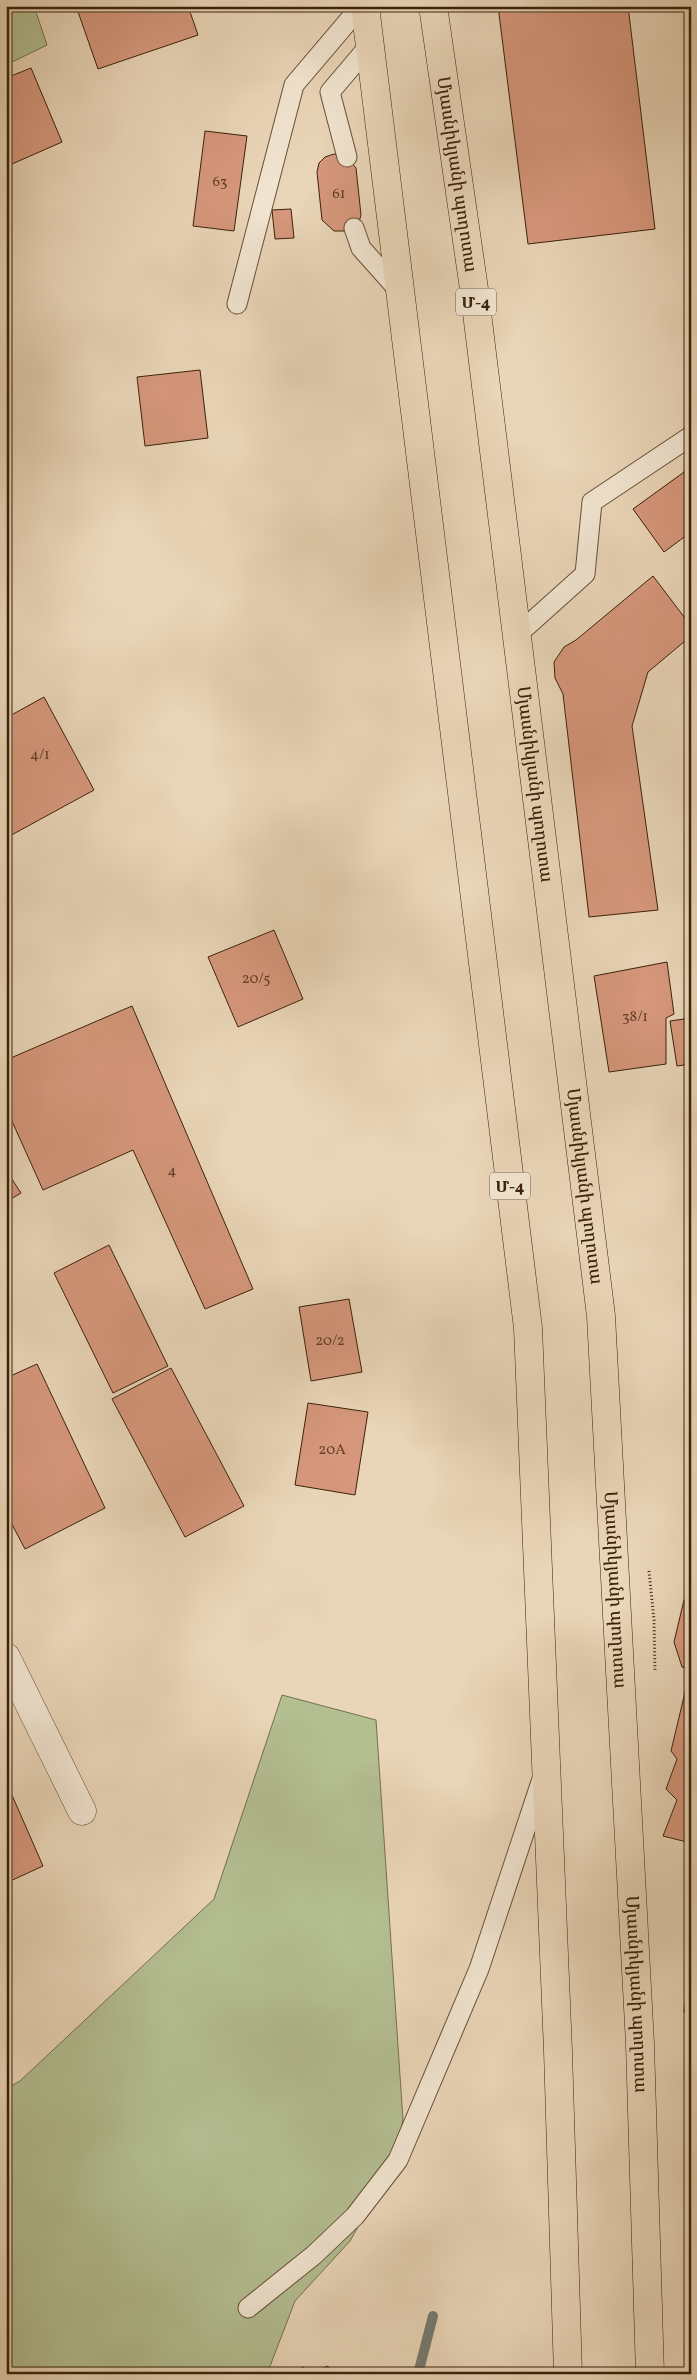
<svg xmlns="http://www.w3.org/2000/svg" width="697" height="2380" font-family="Vollkorn,'Noto Serif Armenian',serif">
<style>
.green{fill:#b3be91;stroke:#76704e}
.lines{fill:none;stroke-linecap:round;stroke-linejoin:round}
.stream{stroke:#757b73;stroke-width:10}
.building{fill:#d6977c;stroke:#3a220a}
.service-casing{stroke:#664f35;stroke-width:21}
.minor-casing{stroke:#664f35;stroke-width:29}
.trunk-casing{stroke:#3a220a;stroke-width:29}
.path{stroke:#3a220a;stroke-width:3;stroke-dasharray:1 2.5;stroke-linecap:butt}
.service{stroke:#f1e4d0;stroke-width:19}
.minor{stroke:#f1e4d0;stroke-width:28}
.trunk{stroke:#e9d5b7;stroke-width:28}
.labels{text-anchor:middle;stroke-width:4;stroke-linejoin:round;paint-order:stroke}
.number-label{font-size:15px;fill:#613f26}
.shield{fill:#f1e4d0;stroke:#715c45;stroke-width:1}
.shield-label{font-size:16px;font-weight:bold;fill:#3a220a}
.street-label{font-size:18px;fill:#3a220a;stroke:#f1e4d0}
</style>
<rect width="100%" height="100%" fill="#e9d5b7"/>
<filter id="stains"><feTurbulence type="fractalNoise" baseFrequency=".004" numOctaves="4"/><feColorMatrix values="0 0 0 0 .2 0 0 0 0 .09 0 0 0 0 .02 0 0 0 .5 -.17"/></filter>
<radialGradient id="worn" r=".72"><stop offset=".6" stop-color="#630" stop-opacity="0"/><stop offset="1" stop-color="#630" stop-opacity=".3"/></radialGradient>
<path class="green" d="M 6,6 L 34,6 L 47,45 L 6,65 Z
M 282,1695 L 376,1720 L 403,2120 L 393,2165 L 350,2241 L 295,2301 L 267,2374 L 6,2374 L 6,2089 L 20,2081 L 214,1899 Z"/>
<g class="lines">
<path class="stream" d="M 418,2374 L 433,2316"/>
</g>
<path class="building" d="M 76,6 L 188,6 L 198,35 L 98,69 Z
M 498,6 L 628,6 L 655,229 L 528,244 Z
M 31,68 L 62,142 L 12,164 L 6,150 L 6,78 Z
M 205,131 L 247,136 L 234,231 L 193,226 Z
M 334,154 L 347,157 L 356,168 L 361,215 L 359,222 L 348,231 L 334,231 L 322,220 L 317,172 L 319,163 L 325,157 Z
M 291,209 L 294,238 L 275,239 L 272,210 Z
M 200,370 L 208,438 L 145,446 L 137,377 Z
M 691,467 L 691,532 L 664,552 L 633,509 Z
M 653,576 L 691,626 L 691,636 L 648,672 L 632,726 L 658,910 L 589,917 L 563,694 L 555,678 L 554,662 L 564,647 L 576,640 Z
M 44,697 L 94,790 L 6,838 L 6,718 Z
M 274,930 L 303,999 L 238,1027 L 208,957 Z
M 667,962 L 674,1014 L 666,1018 L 666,1064 L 609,1072 L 594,976 Z
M 132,1006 L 253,1289 L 205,1309 L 133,1150 L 43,1190 L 6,1108 L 6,1060 Z
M 691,1018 L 691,1064 L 677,1066 L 670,1021 Z
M 6,1170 L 21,1193 L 6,1202 Z
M 109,1245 L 168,1366 L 113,1393 L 54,1273 Z
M 349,1299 L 362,1372 L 311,1381 L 299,1307 Z
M 37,1364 L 105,1508 L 25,1549 L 6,1513 L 6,1378 Z
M 171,1368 L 244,1506 L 185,1537 L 112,1399 Z
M 308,1403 L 368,1412 L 355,1495 L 295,1485 Z
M 691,1598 L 691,1669 L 682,1667 L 674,1642 L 684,1600 Z
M 691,1686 L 691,1843 L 663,1836 L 677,1800 L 666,1789 L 677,1759 L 671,1751 L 686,1688 Z
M 8,1786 L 43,1866 L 6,1883 L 6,1787 Z
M 687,1992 L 691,1992 L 691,2013 L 684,2012 Z
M 327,2366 L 338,2374 L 299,2374 L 302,2367 L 317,2373 Z"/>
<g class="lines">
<defs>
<path id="service" d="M 347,157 L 330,92 L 369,46
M 354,228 L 361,248 L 401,293
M 237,304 L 294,85 L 361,6
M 517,635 L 585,574 L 592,502 L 691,436
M 248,2308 L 314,2255 L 355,2216 L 398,2160 L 479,1969 L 542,1779"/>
<path id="minor" d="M 6,1657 L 82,1811"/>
<g id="trunk">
<path d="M 365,6 L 528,1328 L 558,2051 L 568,2374"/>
<path id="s1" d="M 433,6 L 474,289 L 601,1316 L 640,2044 L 650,2374"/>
</g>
</defs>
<use href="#service" class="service-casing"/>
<use href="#minor" class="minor-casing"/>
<use href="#trunk" class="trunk-casing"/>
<path class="path" d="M 649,1571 L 654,1620 L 655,1672"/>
<use href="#service" class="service"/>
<use href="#minor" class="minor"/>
<use href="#trunk" class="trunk"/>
</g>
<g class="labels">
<g class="number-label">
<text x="220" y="186">63</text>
<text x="339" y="198">61</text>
<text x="40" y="759">4/1</text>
<text x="256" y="983">20/5</text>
<text x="635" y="1021">38/1</text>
<text x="172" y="1175">4</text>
<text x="330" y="1345">20/2</text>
<text x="332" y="1454">20A</text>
</g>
<g class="shield">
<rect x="456" y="288.5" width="40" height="27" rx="4"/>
<rect x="490" y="1172.5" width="40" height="27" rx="4"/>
</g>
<g class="shield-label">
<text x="476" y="308">Մ-4</text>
<text x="510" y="1192">Մ-4</text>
</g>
<g class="street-label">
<text dy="6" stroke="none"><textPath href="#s1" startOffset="170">Մյասնիկյանի պողոտա</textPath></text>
<text dy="6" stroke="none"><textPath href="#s1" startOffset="785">Մյասնիկյանի պողոտա</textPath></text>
<text dy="6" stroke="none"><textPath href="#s1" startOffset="1190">Մյասնիկյանի պողոտա</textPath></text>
<text dy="6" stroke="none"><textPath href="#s1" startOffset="1595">Մյասնիկյանի պողոտա</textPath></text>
<text dy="6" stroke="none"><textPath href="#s1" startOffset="2000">Մյասնիկյանի պողոտա</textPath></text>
</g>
</g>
<rect width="697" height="2380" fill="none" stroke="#e9d5b7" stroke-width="25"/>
<rect x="8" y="8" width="682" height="2365" fill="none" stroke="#3a220a" stroke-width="2.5"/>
<rect x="12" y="12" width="672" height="2355" fill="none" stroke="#3a220a"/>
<rect width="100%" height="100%" filter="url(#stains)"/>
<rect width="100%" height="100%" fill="url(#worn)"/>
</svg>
